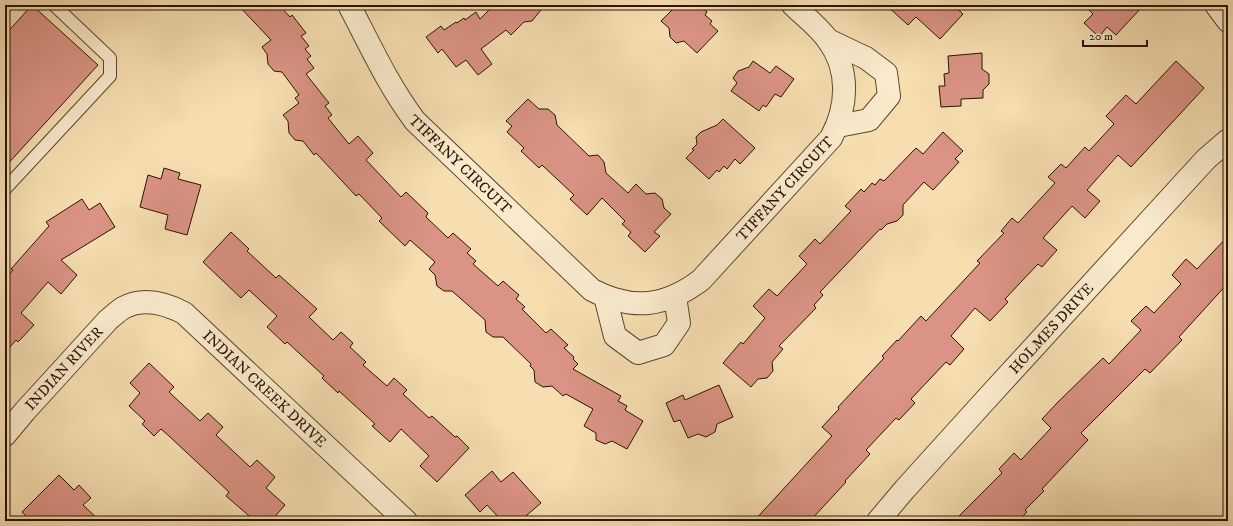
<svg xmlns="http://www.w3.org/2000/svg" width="1233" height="526" font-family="'IM FELL DW Pica',serif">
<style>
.building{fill:#da9384;stroke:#2a1400}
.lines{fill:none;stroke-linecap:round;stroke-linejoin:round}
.lane-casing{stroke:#5d462c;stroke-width:14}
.street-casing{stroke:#5d462c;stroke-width:24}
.lane{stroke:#f9eacc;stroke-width:12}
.street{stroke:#f9eacc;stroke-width:22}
.labels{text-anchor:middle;stroke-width:3;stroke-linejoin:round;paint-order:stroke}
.street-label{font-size:15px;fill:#2a1400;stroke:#f9eacc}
</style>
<rect width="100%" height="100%" fill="#f6deb1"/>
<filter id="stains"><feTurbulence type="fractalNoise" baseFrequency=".005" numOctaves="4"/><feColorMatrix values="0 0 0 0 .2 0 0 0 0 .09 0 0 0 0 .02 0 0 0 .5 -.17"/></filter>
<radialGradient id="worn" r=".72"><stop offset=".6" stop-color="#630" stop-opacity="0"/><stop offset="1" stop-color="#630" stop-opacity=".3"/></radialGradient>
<path class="building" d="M 32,5 L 98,65 L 5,167 L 5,35 Z
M 238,5 L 279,5 L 290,17 L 292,15 L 306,33 L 301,36 L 309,46 L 305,49 L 311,56 L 307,59 L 314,68 L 306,74 L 329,103 L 325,106 L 332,115 L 328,118 L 349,144 L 358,136 L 373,153 L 366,160 L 401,197 L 406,192 L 428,213 L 426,217 L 448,238 L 453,233 L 471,249 L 467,253 L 476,261 L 473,264 L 498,286 L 503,281 L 519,295 L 516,299 L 525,307 L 522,309 L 546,333 L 551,329 L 568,345 L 564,348 L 574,357 L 573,359 L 578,364 L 573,369 L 621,396 L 618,401 L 627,406 L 625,410 L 643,421 L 627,449 L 612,441 L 605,444 L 596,440 L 596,433 L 584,426 L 593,409 L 566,394 L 563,396 L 552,386 L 543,387 L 535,382 L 534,370 L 530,366 L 531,364 L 503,337 L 493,337 L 486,332 L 485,320 L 452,291 L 444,291 L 437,286 L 435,275 L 429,269 L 435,262 L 410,240 L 405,246 L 379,221 L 382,218 L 359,194 L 356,196 L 316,153 L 314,155 L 303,141 L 295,140 L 289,133 L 288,121 L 283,115 L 299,103 L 295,98 L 299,95 L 282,72 L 274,71 L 268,64 L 267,54 L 262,47 L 271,40 Z
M 494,5 L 545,5 L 532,21 L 524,22 L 511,35 L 506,30 L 481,49 L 492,64 L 478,75 L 466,60 L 456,67 L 442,49 L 438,53 L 426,37 L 441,26 L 444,30 L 456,22 L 457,23 L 464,18 L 465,20 L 476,12 L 480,19 Z
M 677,5 L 699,5 L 707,12 L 705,15 L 712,21 L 710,24 L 718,31 L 697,53 L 684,41 L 676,43 L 670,37 L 669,28 L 661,21 Z
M 886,5 L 953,5 L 963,14 L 940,39 L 916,17 L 908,25 Z
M 1084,5 L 1144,5 L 1116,35 L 1107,27 L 1099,37 L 1084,23 L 1093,14 Z
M 982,53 L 982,69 L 989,74 L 989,84 L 983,90 L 983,98 L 961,99 L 961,106 L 941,107 L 939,86 L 945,86 L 944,74 L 949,73 L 948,56 Z
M 753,61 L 770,73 L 776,66 L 794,79 L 781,97 L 775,94 L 766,107 L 763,105 L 759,111 L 731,91 L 737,83 L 733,78 L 738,71 L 749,67 Z
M 1176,61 L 1204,88 L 1131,167 L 1118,155 L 1087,190 L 1100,201 L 1085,218 L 1072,206 L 1043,238 L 1057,250 L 1042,267 L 1038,264 L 1005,299 L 1008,302 L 990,321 L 975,308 L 951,336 L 964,349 L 950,365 L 946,362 L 911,399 L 915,403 L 899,420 L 896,418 L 866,450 L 870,454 L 845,481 L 846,482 L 810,521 L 754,521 L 832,436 L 822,427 L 839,409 L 838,407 L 884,358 L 882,356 L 897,340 L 898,341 L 921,316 L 926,321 L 980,263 L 977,261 L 1004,233 L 1001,231 L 1012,218 L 1018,223 L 1055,183 L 1048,177 L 1061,164 L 1066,168 L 1085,147 L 1089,151 L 1114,124 L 1106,116 L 1126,95 L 1136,104 Z
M 528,99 L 539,109 L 548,109 L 555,115 L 557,125 L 589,156 L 598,155 L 604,162 L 606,173 L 628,193 L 636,184 L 646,194 L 655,193 L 662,199 L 664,208 L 671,214 L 654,232 L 660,236 L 645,252 L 628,236 L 631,232 L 622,224 L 625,221 L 602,198 L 587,215 L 570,199 L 574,195 L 542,165 L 539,168 L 521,151 L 524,148 L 507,132 L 512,126 L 506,121 Z
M 723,119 L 755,148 L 740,164 L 735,159 L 727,169 L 724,166 L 719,172 L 717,170 L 709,179 L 686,158 L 694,150 L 692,149 L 697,144 L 696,137 L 701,132 L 717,125 Z
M 943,132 L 963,151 L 955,159 L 959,162 L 933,190 L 924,182 L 903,205 L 903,215 L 897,221 L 887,224 L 881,230 L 880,229 L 820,292 L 823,295 L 814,305 L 816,308 L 779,346 L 783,349 L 772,362 L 773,371 L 767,378 L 758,379 L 751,387 L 723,363 L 741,342 L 743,344 L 765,318 L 753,306 L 769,289 L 777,296 L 807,264 L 799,256 L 815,239 L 820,244 L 851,211 L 845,206 L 861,189 L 864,192 L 872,183 L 875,185 L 880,179 L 884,181 L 916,148 L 923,154 Z
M 164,168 L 180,173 L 178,179 L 201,185 L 187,235 L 165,229 L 168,215 L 140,207 L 148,175 L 161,179 Z
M 82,199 L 89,210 L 100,203 L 115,227 L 61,260 L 77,275 L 61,294 L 48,282 L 21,313 L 34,325 L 18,342 L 16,340 L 5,353 L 5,280 L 13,270 L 11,269 L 49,226 L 46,222 Z
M 231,232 L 249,249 L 247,251 L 276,278 L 279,275 L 317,309 L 309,317 L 333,340 L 341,332 L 353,343 L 350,347 L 366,362 L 363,365 L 387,386 L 394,378 L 407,390 L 403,394 L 429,418 L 432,416 L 455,437 L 457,436 L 469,448 L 437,482 L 420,466 L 429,456 L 401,429 L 390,442 L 372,426 L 375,424 L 339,391 L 338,393 L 322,378 L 324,376 L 287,342 L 285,344 L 267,327 L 277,316 L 249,290 L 241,298 L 203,262 Z
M 1228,236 L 1228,283 L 1179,337 L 1182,340 L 1150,373 L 1145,369 L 1081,433 L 1088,440 L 1042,489 L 1044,491 L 1025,510 L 1027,512 L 1018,521 L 954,521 L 1002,473 L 999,469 L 1014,453 L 1021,460 L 1051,428 L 1042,419 L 1057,403 L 1103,358 L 1109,364 L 1141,330 L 1131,321 L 1146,306 L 1154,313 L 1181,284 L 1172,275 L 1186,259 L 1197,269 Z
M 149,363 L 174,387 L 169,392 L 200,421 L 208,413 L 223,427 L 216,435 L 250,467 L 257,460 L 275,477 L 266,488 L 285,505 L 271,521 L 255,521 L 226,496 L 229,492 L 169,436 L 161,429 L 154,436 L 142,424 L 145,421 L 129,406 L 140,393 L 130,383 Z
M 719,385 L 733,417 L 717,424 L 715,432 L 706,437 L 698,434 L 688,438 L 680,420 L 674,422 L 666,403 L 683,395 L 685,400 Z
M 492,471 L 501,482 L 513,472 L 541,503 L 520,521 L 502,521 L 487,505 L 480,512 L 465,495 Z
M 59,475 L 74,490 L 79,485 L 91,498 L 83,505 L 100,521 L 31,521 L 22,512 Z"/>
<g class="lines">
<defs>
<path id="lane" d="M 5,189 L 110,76 L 110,58 L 54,5"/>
<g id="street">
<path id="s1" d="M 349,5 C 370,45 388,85 415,121 L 592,290 C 633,311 665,307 701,280 L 831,138 C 848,106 850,70 828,40 C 818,26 804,16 793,5"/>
<path d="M 1216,5 L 1228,21"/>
<path d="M 828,40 L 866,58 L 886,73 L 889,96 L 869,120 L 838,126"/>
<path d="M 605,296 L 615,336 L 638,353 L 664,345 L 679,323 L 675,296"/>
<path id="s2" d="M 5,435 L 25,411 L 108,320 C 113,316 118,311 123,308 C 143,297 165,303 184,313 L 406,521"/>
<path id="s3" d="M 878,521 L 905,489 L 991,394 L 1206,159 L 1228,140"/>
</g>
</defs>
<use href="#lane" class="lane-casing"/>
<use href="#street" class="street-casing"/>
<use href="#lane" class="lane"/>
<use href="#street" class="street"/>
</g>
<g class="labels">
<g class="street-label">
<text dy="5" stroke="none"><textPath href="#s1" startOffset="196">TIFFANY CIRCUIT</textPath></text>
<text dy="5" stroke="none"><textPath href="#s1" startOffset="619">TIFFANY CIRCUIT</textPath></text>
<text dy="5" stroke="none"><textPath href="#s3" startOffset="259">HOLMES DRIVE</textPath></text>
<text dy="5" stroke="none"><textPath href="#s2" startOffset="89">INDIAN RIVER</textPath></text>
<text dy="5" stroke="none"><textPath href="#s2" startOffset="348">INDIAN CREEK DRIVE</textPath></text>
</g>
</g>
<rect width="1233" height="526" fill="none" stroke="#f6deb1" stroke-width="20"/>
<rect x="6" y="6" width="1221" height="514" fill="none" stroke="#2a1400" stroke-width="2"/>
<rect x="10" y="10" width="1213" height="506" fill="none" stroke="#2a1400"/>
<path d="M1083 40v6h64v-6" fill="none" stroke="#2a1400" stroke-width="2"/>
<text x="1089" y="40" font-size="12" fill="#2a1400" stroke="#f9eacc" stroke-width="3" paint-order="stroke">20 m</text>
<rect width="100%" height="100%" filter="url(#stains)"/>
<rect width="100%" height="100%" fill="url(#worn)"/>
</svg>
